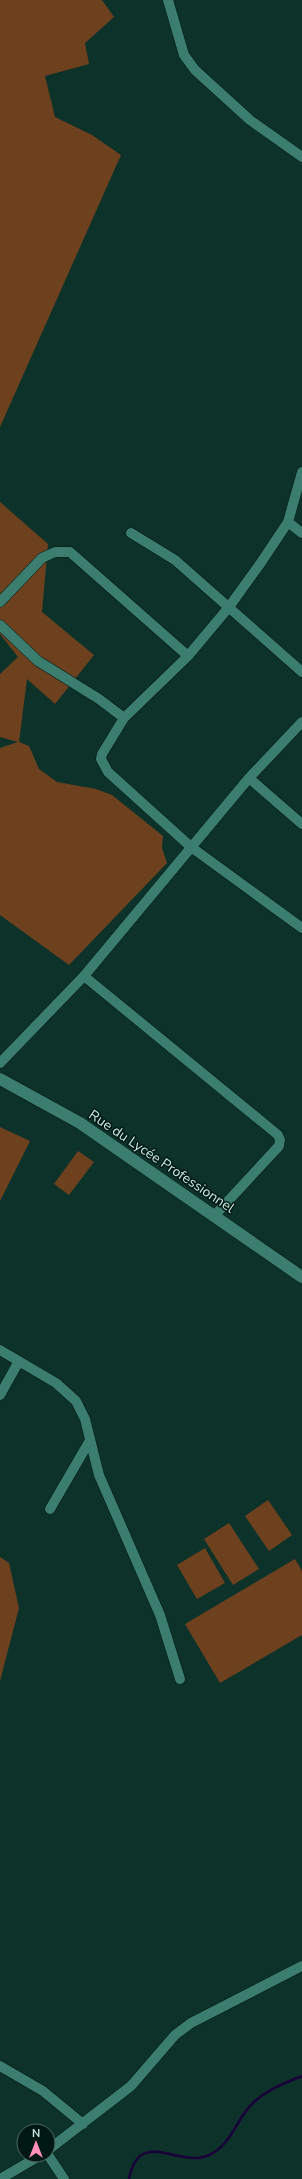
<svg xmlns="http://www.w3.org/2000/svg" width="302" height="2179" font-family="'Nunito Sans',sans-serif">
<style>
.green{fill:#6d411e}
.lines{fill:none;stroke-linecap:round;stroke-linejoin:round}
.stream{stroke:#1a003b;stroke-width:2.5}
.street-casing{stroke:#031713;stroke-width:11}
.secondary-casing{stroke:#031713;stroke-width:13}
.street{stroke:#3b7d6e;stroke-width:10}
.secondary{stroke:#3b7d6e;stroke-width:12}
.labels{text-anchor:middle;stroke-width:3;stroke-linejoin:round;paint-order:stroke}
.street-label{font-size:14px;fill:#c9eae0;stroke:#001812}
</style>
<rect width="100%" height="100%" fill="#0d322a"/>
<path class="green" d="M 0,0 L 102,0 L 114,17 L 85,43 L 89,64 L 45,76 L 55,117 L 92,135 L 121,155 L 0,427 Z
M 0,502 L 48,544 L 42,612 L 94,655 L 55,704 L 27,679 L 19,742 L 29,746 L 39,769 L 57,782 L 96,789 L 112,795 L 163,836 L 162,848 L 167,863 L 69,965 L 0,915 L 0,748 L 18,742 L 0,737 L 0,674 L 18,657 L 0,634 Z
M 0,1127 L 30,1141 L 0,1201 Z
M 78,1151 L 94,1162 L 69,1195 L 54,1184 Z
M 268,1500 L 292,1535 L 269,1551 L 245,1516 Z
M 229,1523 L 259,1569 L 233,1585 L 204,1539 Z
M 205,1548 L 225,1583 L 197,1599 L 177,1565 Z
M 0,1557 L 9,1563 L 19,1608 L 0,1681 Z
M 295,1559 L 302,1571 L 302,1635 L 220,1683 L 185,1624 Z"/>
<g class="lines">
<path class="stream" d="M 129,2179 C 139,2126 180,2169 209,2155 C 232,2145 236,2118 254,2102 C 268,2089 285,2083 302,2076"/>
<defs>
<path id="street" d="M 168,0 L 184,55 L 195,70 L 250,120 L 302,157
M 302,472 L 288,522 L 260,564 L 229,607 L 188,656 L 124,718 L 102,754 L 101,759 L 108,772 L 191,847 L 302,928
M 288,522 L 302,533
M 131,533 L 175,560 L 302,672
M 0,602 L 42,558 L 55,552 L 70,552 L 188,656
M 0,625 L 38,661 L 99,699 L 124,718
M 249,778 L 302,824
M 84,976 L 278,1135 L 280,1140 L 279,1146 L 215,1215
M 0,1063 L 84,976 L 249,778 L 302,722
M 0,1350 L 56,1383 L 76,1401 L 85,1419 L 99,1475 L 160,1615 L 180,1679
M 0,1395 L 19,1361
M 50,1509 L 89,1442
M 0,2066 L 43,2091 L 83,2124
M 48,2150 L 131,2086 L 175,2035 L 191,2023 L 302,1966
M 48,2155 L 64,2179
M 0,2179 L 41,2155"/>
<path id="secondary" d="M 0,1079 L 80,1123 L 302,1277"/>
</defs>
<use href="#street" class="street-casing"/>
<use href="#secondary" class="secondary-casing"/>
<use href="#street" class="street"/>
<use href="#secondary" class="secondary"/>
</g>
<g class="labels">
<g class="street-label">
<text transform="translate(162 1161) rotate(34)" y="5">Rue du Lycée Professionnel</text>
</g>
</g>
<g transform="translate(36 2143)"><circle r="19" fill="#001812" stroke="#506c64"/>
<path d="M0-3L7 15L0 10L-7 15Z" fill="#ff8eba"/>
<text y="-6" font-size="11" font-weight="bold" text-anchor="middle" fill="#c9eae0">N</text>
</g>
</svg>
